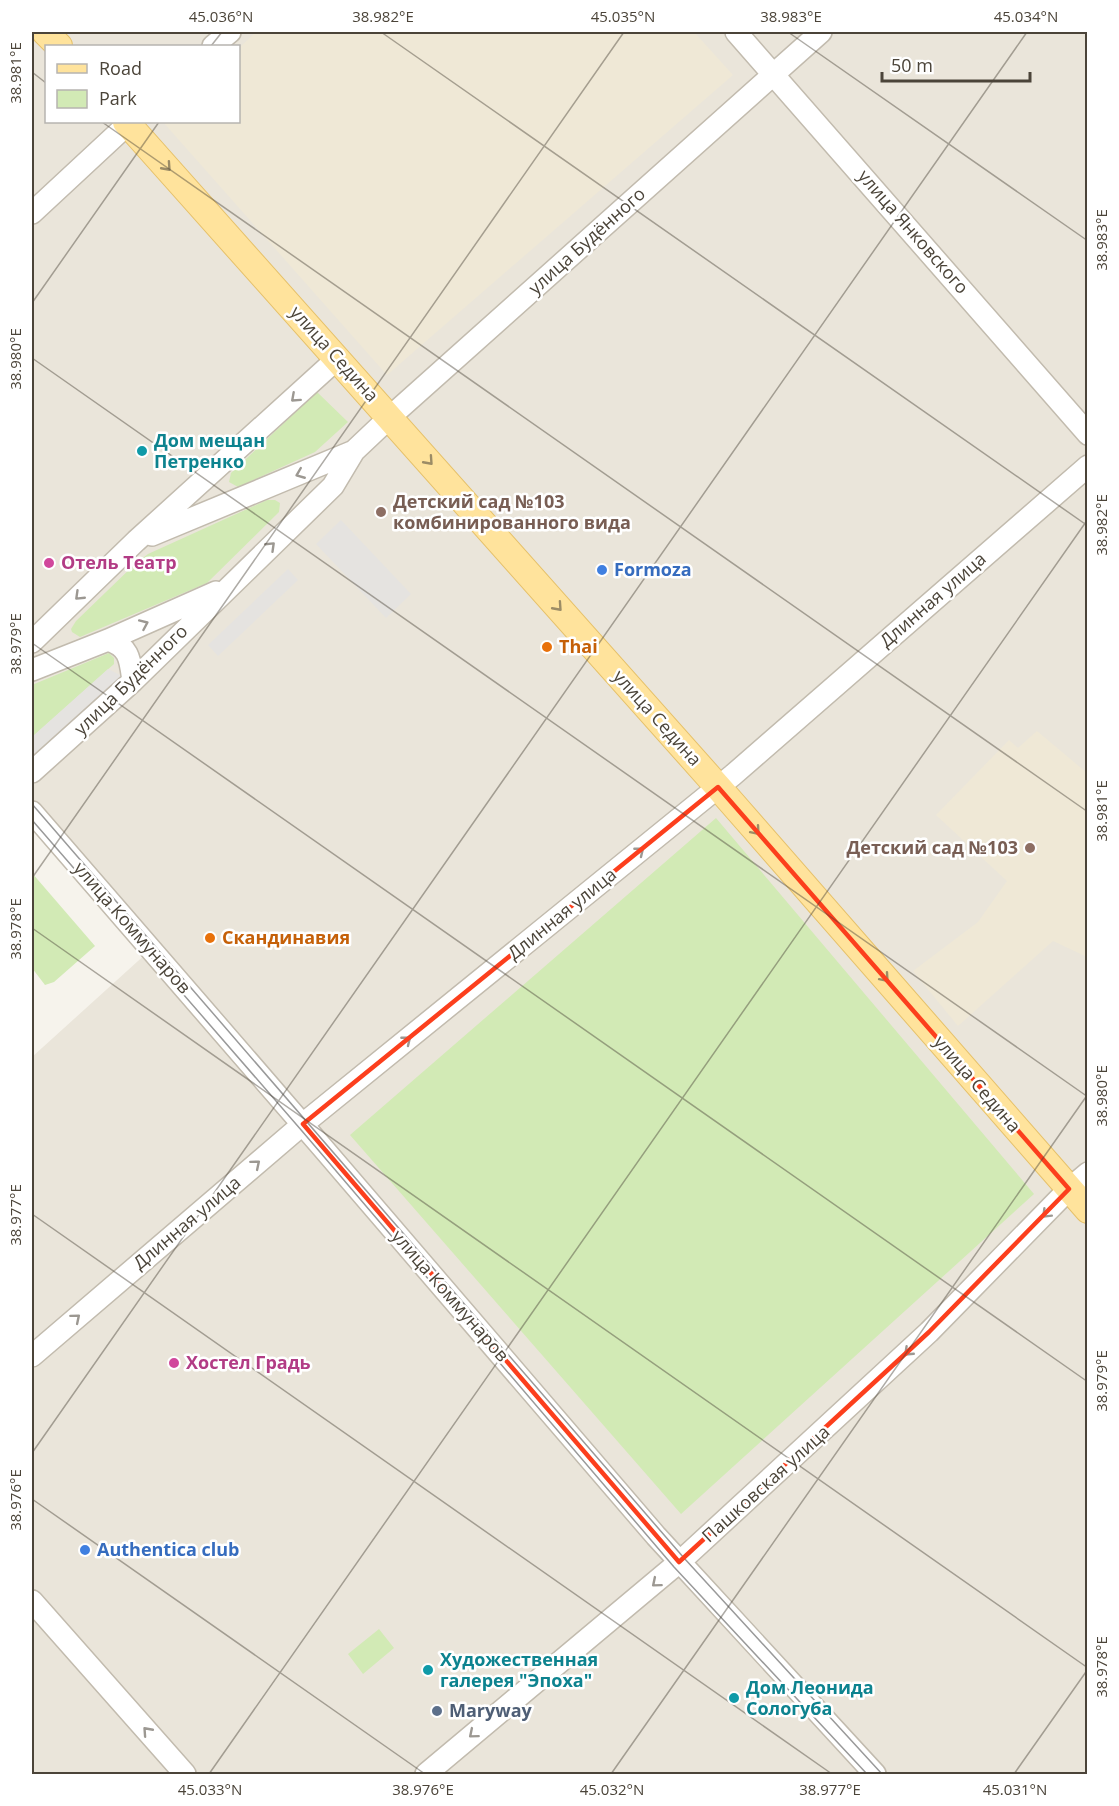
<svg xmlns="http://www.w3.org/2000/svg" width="1119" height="1806" font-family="'Open Sans',sans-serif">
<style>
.residential{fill:#eae5da;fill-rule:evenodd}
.education{fill:#efe8d6}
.green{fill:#d2eab5}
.parking{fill:#e5e3e0}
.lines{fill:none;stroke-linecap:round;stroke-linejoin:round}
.minor-casing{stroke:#c2bbae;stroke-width:24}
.major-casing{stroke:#e6c16a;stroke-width:28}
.minor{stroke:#fff;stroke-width:21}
.major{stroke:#ffe39c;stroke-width:26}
.tram{stroke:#9a9a9a;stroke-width:1.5}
.oneway{stroke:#9c8c66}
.oneway2{stroke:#9c9892}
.marked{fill:none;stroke:#fc3f1d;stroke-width:4.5;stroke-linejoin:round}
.ticks{fill:none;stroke:#4b4439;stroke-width:1.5;stroke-opacity:0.45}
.culture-dot{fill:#0f9aa8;stroke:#fff;stroke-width:2}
.education-dot{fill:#8d6e63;stroke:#fff;stroke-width:2}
.hotel-dot{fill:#d1479c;stroke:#fff;stroke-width:2}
.shop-dot{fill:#3f7fe0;stroke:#fff;stroke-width:2}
.food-dot{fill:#e8710a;stroke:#fff;stroke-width:2}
.service-dot{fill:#5c6f8a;stroke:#fff;stroke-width:2}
.labels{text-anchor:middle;stroke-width:5;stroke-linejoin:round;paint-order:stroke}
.street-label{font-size:18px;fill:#4b4439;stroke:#fff}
.culture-label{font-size:18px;font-weight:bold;fill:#0d838f;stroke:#fff;text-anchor:start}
.education-label{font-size:18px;font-weight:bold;fill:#785e54;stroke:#fff;text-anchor:start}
.hotel-label{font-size:18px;font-weight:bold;fill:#b23c85;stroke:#fff;text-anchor:start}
.shop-label{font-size:18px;font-weight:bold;fill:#366cbe;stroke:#fff;text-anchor:start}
.food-label{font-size:18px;font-weight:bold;fill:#c56008;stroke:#fff;text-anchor:start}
.service-label{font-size:18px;font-weight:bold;fill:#4e5e75;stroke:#fff;text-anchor:start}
.neatline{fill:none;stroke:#4b4439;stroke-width:2}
.ticks-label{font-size:15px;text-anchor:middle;fill:#4b4439}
</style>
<rect width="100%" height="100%" fill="#f6f3ec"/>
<path class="residential" d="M 32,32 L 1087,32 L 1087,1774 L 32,1774 L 32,1057 L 159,942 L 32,798 ZM 46,46 L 238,46 L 238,122 L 46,122 Z"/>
<path class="education" d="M 256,32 L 694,32 L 733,75 L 387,375 L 163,122 L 238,122 L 239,48 Z
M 1037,731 L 1087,773 L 1087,957 L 1053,941 L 958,1026 L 913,971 L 978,922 L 1007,881 L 936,815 L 1009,740 L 1018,748 Z"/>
<path class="green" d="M 317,392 L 348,422 L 315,452 L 238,487 L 229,482 L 231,473 Z
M 267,500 L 275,500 L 280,503 L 279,512 L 207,583 L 80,637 L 72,632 L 71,629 L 76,621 L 136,563 L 148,554 Z
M 109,653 L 114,658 L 114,664 L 32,737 L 32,685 Z
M 716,818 L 1034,1194 L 681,1514 L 350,1135 Z
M 32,873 L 95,946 L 54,982 L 45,985 L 32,968 Z
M 379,1629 L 394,1648 L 363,1674 L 348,1654 Z"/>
<path class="parking" d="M 341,520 L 411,594 L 386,618 L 316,544 Z
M 288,569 L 298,580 L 218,656 L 208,645 Z
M 108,669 L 122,676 L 32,756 L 32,737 Z"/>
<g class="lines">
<defs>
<path id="minor" d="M 736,32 L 1088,434
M 213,46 L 230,32
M 32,213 L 130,122
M 152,535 L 354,451
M 108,640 C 130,647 130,660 133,681
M 32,642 L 136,541 L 338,358
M 32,670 L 108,640 L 216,592
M 32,772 L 133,681 L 333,486 L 354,451 L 390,417 L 821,32
M 32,812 L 322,1147 L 656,1536 L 875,1774
M 32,1356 L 303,1124 L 733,775 L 1088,466
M 32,1601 L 185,1774
M 426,1774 L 684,1558 L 929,1332 L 1069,1189 L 1088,1173"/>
<path id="major" d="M 45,32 L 59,46
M 126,122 L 718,787 L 1088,1210"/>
</defs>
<use href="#minor" class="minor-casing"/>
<use href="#major" class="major-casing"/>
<use href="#minor" class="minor"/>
<use href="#major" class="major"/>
<path class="tram" d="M 32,804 L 684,1558 L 882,1774
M 32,820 L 302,1131 L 674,1567 L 867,1774"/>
</g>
<defs><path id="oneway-chevron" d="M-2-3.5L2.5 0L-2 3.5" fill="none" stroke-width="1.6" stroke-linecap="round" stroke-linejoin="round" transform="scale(1.5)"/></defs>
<g class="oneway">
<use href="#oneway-chevron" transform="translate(167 167) rotate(48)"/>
<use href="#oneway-chevron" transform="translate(429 461) rotate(48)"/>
<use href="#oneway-chevron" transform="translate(558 607) rotate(48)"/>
<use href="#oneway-chevron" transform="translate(756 831) rotate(49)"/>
<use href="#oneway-chevron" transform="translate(885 978) rotate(49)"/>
</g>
<g class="oneway2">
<use href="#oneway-chevron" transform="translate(295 398) rotate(138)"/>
<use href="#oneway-chevron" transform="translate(300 474) rotate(158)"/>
<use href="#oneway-chevron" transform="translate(271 546) rotate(-44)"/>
<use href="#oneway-chevron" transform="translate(79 596) rotate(136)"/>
<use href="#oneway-chevron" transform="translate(144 624) rotate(-24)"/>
<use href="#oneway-chevron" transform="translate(640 851) rotate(-39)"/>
<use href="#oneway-chevron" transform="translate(407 1040) rotate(-39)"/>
<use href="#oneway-chevron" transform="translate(256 1164) rotate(-40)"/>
<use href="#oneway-chevron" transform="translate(1046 1214) rotate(135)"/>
<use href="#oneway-chevron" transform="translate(76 1318) rotate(-40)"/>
<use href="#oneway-chevron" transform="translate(908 1352) rotate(137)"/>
<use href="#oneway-chevron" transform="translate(656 1583) rotate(140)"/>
<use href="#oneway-chevron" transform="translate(147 1731) rotate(-132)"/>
<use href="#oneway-chevron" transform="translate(473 1734) rotate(140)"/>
</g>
<path class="marked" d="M 718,787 L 1069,1189 L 929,1332 L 679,1562 L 303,1124 Z"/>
<path class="ticks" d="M 381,32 L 1088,526M 788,32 L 1088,241M 211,46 L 222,32M 32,72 L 46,83M 102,122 L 1088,812M 32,303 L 159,122M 32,358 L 1088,1097M 32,643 L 1088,1382M 32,878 L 624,32M 32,928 L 1088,1668M 32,1214 L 832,1774M 32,1453 L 1027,32M 32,1499 L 425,1774M 209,1774 L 1088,519M 611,1774 L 1088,1094M 1014,1774 L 1088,1669"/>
<g class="culture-dot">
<circle cx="142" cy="451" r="6"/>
<circle cx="428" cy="1670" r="6"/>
<circle cx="734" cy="1698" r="6"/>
</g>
<g class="education-dot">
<circle cx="381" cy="512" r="6"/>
<circle cx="1030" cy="848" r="6"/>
</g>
<g class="hotel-dot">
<circle cx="49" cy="563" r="6"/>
<circle cx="174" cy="1363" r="6"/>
</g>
<g class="shop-dot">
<circle cx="602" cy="570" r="6"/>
<circle cx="85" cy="1550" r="6"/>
</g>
<g class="food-dot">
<circle cx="547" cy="647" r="6"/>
<circle cx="210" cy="938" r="6"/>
</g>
<circle class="service-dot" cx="437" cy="1711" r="6"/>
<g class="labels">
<g class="street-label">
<text transform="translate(913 232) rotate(49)" y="6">улица Янковского</text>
<text transform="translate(587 241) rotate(-42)" y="6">улица Будённого</text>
<text transform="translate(334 354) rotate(48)" y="6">улица Седина</text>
<text transform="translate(933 600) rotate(-41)" y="6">Длинная улица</text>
<text transform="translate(131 680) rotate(-44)" y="6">улица Будённого</text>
<text transform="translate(657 718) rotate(48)" y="6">улица Седина</text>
<text transform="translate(562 914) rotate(-39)" y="6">Длинная улица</text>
<text transform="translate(132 928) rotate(49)" y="6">улица Коммунаров</text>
<text transform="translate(977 1084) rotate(49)" y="6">улица Седина</text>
<text transform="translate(187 1223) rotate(-40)" y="6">Длинная улица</text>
<text transform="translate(450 1296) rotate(49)" y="6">улица Коммунаров</text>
<text transform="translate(766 1484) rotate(-42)" y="6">Пашковская улица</text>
</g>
<g class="culture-label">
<text x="154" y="447">Дом мещан<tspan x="154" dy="21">Петренко</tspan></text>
<text x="440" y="1666">Художественная<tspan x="440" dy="21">галерея "Эпоха"</tspan></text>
<text x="746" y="1694">Дом Леонида<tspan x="746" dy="21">Сологуба</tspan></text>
</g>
<g class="education-label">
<text x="393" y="508">Детский сад №103<tspan x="393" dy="21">комбинированного вида</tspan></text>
<text x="1018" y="854" text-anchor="end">Детский сад №103</text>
</g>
<g class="hotel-label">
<text x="61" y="569">Отель Театр</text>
<text x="186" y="1369">Хостел Градь</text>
</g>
<g class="shop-label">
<text x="614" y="576">Formoza</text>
<text x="97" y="1556">Authentica club</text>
</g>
<g class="food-label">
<text x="559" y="653">Thai</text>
<text x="222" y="944">Скандинавия</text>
</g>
<g class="service-label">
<text x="449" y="1717">Maryway</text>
</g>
</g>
<rect width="1119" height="1806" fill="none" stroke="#ffffff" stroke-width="66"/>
<rect x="45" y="45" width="195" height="78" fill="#ffffff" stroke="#b7b4b0" stroke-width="1.5"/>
<rect x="57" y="64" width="30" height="9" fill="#ffe39c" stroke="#b7b4b0" stroke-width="1.5"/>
<text x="99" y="75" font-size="18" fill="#4b4439">Road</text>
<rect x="57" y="90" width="30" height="18" fill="#d2eab5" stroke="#b7b4b0" stroke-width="1.5"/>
<text x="99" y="105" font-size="18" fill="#4b4439">Park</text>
<path d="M882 72v9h148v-9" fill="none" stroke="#4b4439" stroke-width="3"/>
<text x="891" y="72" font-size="18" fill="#4b4439" stroke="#ffffff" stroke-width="4.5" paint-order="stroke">50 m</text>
<rect x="33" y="33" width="1053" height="1740" class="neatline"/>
<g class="ticks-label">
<text x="221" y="22">45.036°N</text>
<text x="383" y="22">38.982°E</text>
<text x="623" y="22">45.035°N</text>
<text x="791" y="22">38.983°E</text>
<text x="1026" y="22">45.034°N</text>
<text transform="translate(16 73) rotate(-90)" y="5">38.981°E</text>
<text transform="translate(1102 240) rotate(-90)" y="5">38.983°E</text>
<text transform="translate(16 359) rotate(-90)" y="5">38.980°E</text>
<text transform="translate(1102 525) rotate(-90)" y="5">38.982°E</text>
<text transform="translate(16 644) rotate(-90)" y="5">38.979°E</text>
<text transform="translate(1102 811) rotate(-90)" y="5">38.981°E</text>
<text transform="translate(16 929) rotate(-90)" y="5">38.978°E</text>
<text transform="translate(1102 1096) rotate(-90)" y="5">38.980°E</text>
<text transform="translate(16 1215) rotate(-90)" y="5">38.977°E</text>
<text transform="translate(1102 1381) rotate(-90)" y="5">38.979°E</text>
<text transform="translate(16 1500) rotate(-90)" y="5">38.976°E</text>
<text transform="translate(1102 1667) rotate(-90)" y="5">38.978°E</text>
<text x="210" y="1795">45.033°N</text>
<text x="423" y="1795">38.976°E</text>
<text x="612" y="1795">45.032°N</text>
<text x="830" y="1795">38.977°E</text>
<text x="1015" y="1795">45.031°N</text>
</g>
</svg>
